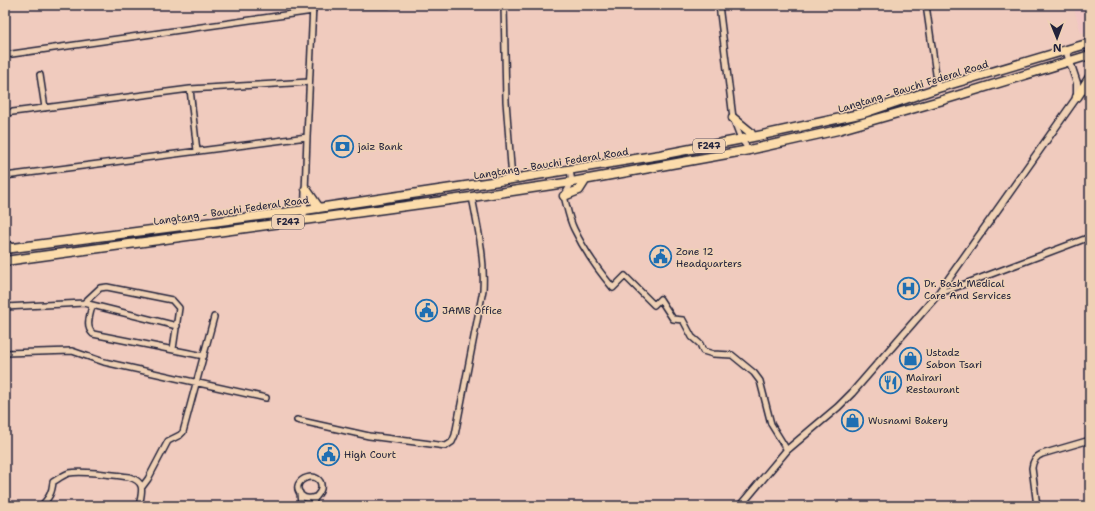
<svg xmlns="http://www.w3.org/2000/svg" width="1095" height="511" font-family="'Shantell Sans',sans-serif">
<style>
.built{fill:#f1c6c4}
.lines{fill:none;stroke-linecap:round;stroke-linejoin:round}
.minor-casing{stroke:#22223b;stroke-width:8}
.tertiary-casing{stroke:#22223b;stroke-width:9}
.primary-casing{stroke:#22223b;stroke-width:11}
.minor{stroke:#efd1b5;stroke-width:5}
.tertiary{stroke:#efd1b5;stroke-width:6}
.primary{stroke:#fcdcac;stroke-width:8}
.labels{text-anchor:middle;stroke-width:3;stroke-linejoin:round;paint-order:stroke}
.shield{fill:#efd1b5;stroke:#605660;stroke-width:1}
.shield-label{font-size:9px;font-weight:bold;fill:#22223b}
.street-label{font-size:10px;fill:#22223b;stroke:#efd1b5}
.poi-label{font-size:10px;fill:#22223b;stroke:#efd1b5;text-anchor:start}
</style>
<rect width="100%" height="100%" fill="#f0cbbe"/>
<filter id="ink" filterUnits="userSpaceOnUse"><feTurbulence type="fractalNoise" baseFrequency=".025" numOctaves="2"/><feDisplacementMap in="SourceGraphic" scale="8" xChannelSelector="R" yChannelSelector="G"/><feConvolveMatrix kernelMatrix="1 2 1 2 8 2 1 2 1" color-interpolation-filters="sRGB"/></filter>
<g filter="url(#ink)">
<path class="built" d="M 1073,5 L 1090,5 L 1090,31 L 1081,33 Z"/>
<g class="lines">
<defs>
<path id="minor" d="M 313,5 L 388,5
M 504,5 L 506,101 L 512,179
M 719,5 L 733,118 L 741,139 L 749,150
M 926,5 L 938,88
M 5,55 L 313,11
M 40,75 L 45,108
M 190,89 L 197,151
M 5,113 L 190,89 L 309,82
M 570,170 L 572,182 L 564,196 C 567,207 569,219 574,229 C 584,250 598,270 613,288 L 625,276 L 654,305 L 660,299 L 673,319 L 683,320 L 692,337 L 700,344 L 703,351 L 713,354 L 732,355 L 754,373 L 760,381 L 771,424 L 787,450
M 5,176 L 307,137
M 304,220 L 307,137 L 313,5
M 5,241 L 12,248
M 938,294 L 1090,237
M 84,303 L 100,288 L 107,287 L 172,300 L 179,308 L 173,349
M 92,306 C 90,315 85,327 93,334 L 204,356
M 5,307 L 84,303 L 177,326
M 5,353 L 72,351 L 104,362 L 266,398
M 297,420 L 369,436 L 446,446 L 452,442 L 455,435 L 483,290 C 485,258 478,228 472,197
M 142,487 L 148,479 L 168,441 L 180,435 L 183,432 L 214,317
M 300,493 L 301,506
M 5,504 L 9,506
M 41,506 C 49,498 52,493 53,482 C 58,479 63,475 69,473 C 84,470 112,475 129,477 C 146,482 142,491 139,506
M 313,506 C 313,503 314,499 316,497 C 318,494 320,493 321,489 C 324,468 287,478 301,495 C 305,499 310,499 315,497
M 1037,506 L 1032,468 C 1033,461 1035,457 1042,454 L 1090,440"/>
<path id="tertiary" d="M 740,506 L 787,450 L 838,407 L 852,393 L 938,294 L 1077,97 L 1077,83 L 1066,50"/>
<path id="primary" d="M 1077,97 L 1090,77
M 733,118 L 750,132 L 753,137
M 306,189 L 319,208
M 564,196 L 579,190 L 586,179
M 5,249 L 305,210 L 512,179 L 660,155 L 753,137 L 864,113 L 938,88 L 1090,43
M 5,261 L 472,197 L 572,182 L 749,150 L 838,130 L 943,100 L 1090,55"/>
</defs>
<use href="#minor" class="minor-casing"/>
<use href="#tertiary" class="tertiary-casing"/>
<use href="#primary" class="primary-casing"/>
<use href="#minor" class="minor"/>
<use href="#tertiary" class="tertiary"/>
<use href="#primary" class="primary"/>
</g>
</g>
<defs>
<symbol id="bank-ring" viewBox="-11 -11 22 22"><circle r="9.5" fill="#efd1b5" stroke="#1f6fb2" stroke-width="1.5"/><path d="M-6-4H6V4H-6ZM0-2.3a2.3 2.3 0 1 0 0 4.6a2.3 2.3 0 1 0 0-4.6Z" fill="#1f6fb2"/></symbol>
<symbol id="civic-ring" viewBox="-11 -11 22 22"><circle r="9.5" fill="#efd1b5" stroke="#1f6fb2" stroke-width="1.5"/><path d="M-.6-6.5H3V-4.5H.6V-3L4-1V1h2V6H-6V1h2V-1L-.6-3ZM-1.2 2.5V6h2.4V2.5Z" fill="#1f6fb2"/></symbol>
<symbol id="hospital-ring" viewBox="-11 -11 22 22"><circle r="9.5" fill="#efd1b5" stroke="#1f6fb2" stroke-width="1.5"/><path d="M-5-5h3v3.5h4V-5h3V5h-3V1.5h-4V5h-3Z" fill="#1f6fb2"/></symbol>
<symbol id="shop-ring" viewBox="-11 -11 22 22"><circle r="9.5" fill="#efd1b5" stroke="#1f6fb2" stroke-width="1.5"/><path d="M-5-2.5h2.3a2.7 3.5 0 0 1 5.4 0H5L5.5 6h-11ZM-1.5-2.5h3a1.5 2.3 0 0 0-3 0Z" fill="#1f6fb2"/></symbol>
<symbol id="restaurant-ring" viewBox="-11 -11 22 22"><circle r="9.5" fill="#efd1b5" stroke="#1f6fb2" stroke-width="1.5"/><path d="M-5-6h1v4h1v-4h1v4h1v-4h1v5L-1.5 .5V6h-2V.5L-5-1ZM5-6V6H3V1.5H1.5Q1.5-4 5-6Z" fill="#1f6fb2"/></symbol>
</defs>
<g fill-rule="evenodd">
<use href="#bank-ring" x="330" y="134" width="25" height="25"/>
<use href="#civic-ring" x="648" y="244" width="25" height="25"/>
<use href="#hospital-ring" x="896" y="276" width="25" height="25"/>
<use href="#civic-ring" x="414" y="298" width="25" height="25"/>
<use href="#shop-ring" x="898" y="346" width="25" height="25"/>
<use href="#restaurant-ring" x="878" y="370" width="25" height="25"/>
<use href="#shop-ring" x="840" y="408" width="25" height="25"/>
<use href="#civic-ring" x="316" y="442" width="25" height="25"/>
</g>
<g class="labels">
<g class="shield">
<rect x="693" y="139" width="32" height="14" rx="3"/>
<rect x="272" y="215" width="32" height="14" rx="3"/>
</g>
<g class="shield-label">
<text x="709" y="149">F247</text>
<text x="288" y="225">F247</text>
</g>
<g class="street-label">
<text transform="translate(913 86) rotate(-17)" y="4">Langtang - Bauchi Federal Road</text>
<text transform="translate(551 163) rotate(-9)" y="4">Langtang - Bauchi Federal Road</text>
<text transform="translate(231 210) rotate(-8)" y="4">Langtang - Bauchi Federal Road</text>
</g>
<g class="poi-label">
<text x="358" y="150">jaiz Bank</text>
<text x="676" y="255">Zone 12<tspan x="676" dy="12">Headquarters</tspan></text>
<text x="924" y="287">Dr. Bash Medical<tspan x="924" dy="12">Care And Services</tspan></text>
<text x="442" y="314">JAMB Office</text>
<text x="926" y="356">Ustadz<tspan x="926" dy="12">Sabon Tsari</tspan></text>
<text x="906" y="381">Mairari<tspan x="906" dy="12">Restaurant</tspan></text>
<text x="868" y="424">Wusnami Bakery</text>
<text x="344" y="458">High Court</text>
</g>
</g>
<rect width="1095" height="511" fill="none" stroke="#efd1b5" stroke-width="20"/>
<rect x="10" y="10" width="1075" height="491" fill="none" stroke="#22223b" stroke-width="1.5" filter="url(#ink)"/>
<g transform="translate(1057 38) rotate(179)" stroke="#efd1b5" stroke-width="3" paint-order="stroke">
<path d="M0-3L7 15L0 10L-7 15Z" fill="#22223b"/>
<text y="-6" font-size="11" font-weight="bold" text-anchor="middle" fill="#22223b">N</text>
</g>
</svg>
